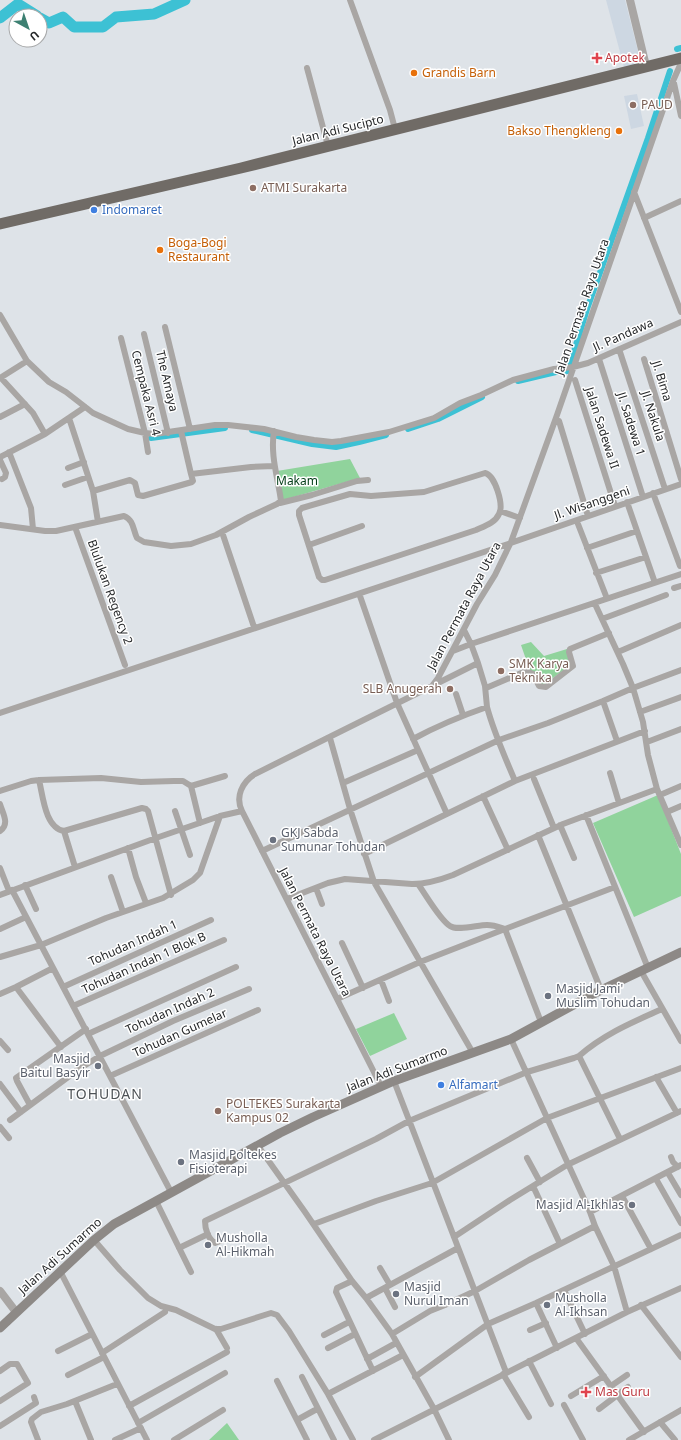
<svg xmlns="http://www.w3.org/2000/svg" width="681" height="1440" font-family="'Noto Sans',sans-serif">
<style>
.built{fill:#cdd7e2}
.green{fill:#90d39c}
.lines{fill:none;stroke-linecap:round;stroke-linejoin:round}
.canal{stroke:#3dc1d4;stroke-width:6}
.river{stroke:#3dc1d4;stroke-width:11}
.minor{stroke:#a9a6a4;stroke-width:6}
.tertiary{stroke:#a9a6a4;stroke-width:8}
.secondary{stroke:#8d8986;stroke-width:9}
.trunk{stroke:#706b66;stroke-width:11}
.health-dot{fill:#e0444e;stroke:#fff;stroke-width:1.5}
.food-dot{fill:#e8710a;stroke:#fff;stroke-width:1.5}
.education-dot{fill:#8d6e63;stroke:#fff;stroke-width:1.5}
.shop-dot{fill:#3f7fe0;stroke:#fff;stroke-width:1.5}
.worship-dot{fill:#6b7280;stroke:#fff;stroke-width:1.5}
.labels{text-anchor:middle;stroke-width:3;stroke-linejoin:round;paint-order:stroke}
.health-label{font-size:12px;fill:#be3a42;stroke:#fff;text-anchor:start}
.food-label{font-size:12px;fill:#c56008;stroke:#fff;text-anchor:start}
.education-label{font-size:12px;fill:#785e54;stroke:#fff;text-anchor:start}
.street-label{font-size:12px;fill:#26282a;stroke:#fff}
.shop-label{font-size:12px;fill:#366cbe;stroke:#fff;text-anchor:start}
.park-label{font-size:12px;fill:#013c16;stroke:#fff}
.worship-label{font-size:12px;fill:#5b616d;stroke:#fff;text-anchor:start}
.quarter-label{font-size:14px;letter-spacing:1px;fill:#4d5256;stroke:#fff}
</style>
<rect width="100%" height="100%" fill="#dee3e8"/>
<path class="built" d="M 606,0 L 625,0 L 641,63 L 624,67 Z
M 637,94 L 644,126 L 631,129 L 624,96 Z"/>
<path class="green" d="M 350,459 L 360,478 L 283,500 L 277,471 Z
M 531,642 L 544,656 L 567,649 L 572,664 L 542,686 L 530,671 L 521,645 Z
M 658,795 L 681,854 L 681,896 L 634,917 L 593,823 Z
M 394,1013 L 407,1039 L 370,1056 L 356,1029 Z
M 227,1423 L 239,1440 L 209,1440 Z"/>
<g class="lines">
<path class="canal" d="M 677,49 L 681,48
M 518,381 L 556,372 L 568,371 L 587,309 L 648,138 L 670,71
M 408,429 L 438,419 L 482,397
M 252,430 L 312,444 L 336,447 L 359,442 L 386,435
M 151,438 L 225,428"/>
<path class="river" d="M 0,18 L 18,4 L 37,16
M 40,18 L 49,23 L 63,17 L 74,27 L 103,27 L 116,17 L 154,14 L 185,0"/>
<path class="minor" d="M 350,0 L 390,110 L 395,129
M 307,68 L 328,146
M 674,83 L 681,116
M 634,192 L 681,312
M 644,218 L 681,201
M 0,315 L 27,361 L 49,382 L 66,392 L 93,413 L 128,429 L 145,433 L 155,434 L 215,425 L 228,425 L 264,429 L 296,437 L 314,440 L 332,442 L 341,441 L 389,432 L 434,418 L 460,403 L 481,395 L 513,380 L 554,369 L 573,367 L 588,363 L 681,322
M 165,327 L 190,429
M 144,334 L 168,433
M 121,338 L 145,433 L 148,452
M 619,349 L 665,489
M 599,359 L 643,497
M 644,359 L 681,479
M 0,378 L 27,361
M 1,378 L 33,413 L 45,434
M 575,380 L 615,506
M 0,417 L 25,404
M 69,418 L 93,491 L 98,522
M 559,421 L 588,516
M 181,431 L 191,474 L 251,467 L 274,466
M 9,452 L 31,508 L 33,529
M 0,457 L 45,434 L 85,407
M 0,460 L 6,473 L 5,477 L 2,479
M 68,468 L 84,462
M 485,473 C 495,475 504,505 499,514 C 495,523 485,526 476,530 L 325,580 L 322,580 L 319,577 L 299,515 L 299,511 L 302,508 L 350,494 L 371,496 L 424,492 Z
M 65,485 L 88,477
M 93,491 L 130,480 L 135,483 L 138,495 L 143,496 L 192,482 L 193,481 L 191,474
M 653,493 L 680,566
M 627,502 L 654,580
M 280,503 L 312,495 L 357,481 L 368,480
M 500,511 L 520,518
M 578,524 L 606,596
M 0,525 L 45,531 L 56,531 L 124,516 C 134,520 133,530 137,538 L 144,542 L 171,546 L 191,544 L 216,535 L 249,517 L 277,504 L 281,501 C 278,478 270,455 274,431
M 75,527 L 125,665
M 222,532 L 254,627
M 309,545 L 362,526
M 587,548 L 637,531
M 596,573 L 646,557
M 674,588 L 681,586
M 360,596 L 397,703 L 447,814
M 595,604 L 623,664 L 633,688 L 643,722 L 648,755 L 657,789 L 681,845
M 602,619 L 666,595
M 453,651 L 471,644 L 464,630
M 618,652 L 681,625
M 434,685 L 478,663 L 471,644 L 681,574
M 486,688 L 526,671 L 533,674 L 539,686 L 546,687 L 573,666 L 569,652 L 570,649 L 609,633
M 456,694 L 463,715
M 603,701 L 617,741
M 487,707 C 494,733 505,757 515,781
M 640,712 L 681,697
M 0,713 L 508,544 L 681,484
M 330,738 L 350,809 L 374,882 L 473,1053
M 413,739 C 437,726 461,716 487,707 L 485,686 L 478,663
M 647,742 L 681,729
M 610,773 L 619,803
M 534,779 L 554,828
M 39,780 C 43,796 45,828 64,831 L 142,808 L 146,809 L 148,811 L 171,895
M 343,783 L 418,750
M 191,786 L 225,776
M 0,791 L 31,781 L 39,780 L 101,778 L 141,782 L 174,781 L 183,781 L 191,786 L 200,823
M 660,795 L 681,786
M 483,796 L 508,850
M 0,804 C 3,814 10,824 0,831
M 175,811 L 190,855
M 667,812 L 681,806
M 586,815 L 648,968
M 560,825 L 574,858
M 64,831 L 75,867
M 538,835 L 601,990
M 128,848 L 136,877 L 146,903
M 262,851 L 499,740 L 548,723 L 603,701 L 633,688 L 681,670
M 364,854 L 515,781 L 645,731
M 0,868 L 9,891
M 111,877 L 123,912
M 418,884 C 426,895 440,920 450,926 C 457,931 478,925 487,925 C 494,925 499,927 505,929 L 615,887
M 25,885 L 36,909
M 316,888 L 322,904
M 0,895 L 156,838 L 220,816 L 242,811
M 287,899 L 328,883 L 345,879 L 412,884 C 427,884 440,880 453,875 L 563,824 L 657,789
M 0,929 L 26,917
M 342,943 L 363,988
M 0,957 L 41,945 L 12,890
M 641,971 L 681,1041
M 381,980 L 389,1001
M 16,987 L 61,1047
M 63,987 L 211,920
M 0,994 L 16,987 L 53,968
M 337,999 L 420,962 L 505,929 L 541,1022
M 73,1006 L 224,940
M 88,1034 L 236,967
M 511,1039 L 590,1212 L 681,1165
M 0,1041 L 8,1050
M 579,1056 C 604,1034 633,1022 662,1009
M 110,1076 L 258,1010
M 656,1077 L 677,1113
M 394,1081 L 506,1372
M 0,1084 L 21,1112
M 381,1086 L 242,811 C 235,797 242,782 255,774 L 432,686 L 438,678 L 477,604 L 495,575 L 511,542 L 557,415 L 673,81 L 681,63
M 30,1105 L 17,1081 L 16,1078 L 86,1029
M 10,1120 L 79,1069 L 100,1056 L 173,1021 L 249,989
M 0,1127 L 9,1138
M 258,1146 L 305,1212 L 352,1281 L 366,1298 L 392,1334 L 434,1409 L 449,1440
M 671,1157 L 673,1162 L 678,1167
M 527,1158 L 540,1182
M 668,1173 L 681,1195
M 656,1179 L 681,1223
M 533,1186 L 560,1244
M 171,1192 L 41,945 L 106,918 L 163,898 L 193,880 L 200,873 L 220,816
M 622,1196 L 651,1249
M 156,1201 L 191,1272
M 590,1212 L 595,1226
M 314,1224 L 376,1201 L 432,1183 L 547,1118 L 681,1068
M 454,1237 L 510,1200 L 567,1165 L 681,1111
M 225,1239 L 215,1243 C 208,1239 205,1229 205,1221 L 376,1139 L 409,1121 L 527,1072 L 574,1058 L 579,1056 L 620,1139
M 94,1240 L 120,1270 L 148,1298 L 161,1306 L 176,1310 L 215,1329 L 221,1329 L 271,1313 L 277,1315 L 289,1331 L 328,1394 L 353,1440
M 179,1248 L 208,1234
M 380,1268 L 390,1285
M 60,1271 L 147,1440
M 352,1281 L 337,1288 L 336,1292 L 373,1371
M 385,1288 L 395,1307
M 564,1290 L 585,1334
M 366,1298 L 458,1248
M 536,1303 L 557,1348
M 641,1305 L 681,1357
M 216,1329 L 227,1348
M 530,1330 L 546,1323
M 392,1334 L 430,1311 L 445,1305 L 475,1291 L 529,1260 L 595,1226 L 614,1266 L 627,1312
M 324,1335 L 349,1322
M 576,1338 L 644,1432
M 328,1348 L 355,1334
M 58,1351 L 92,1334
M 102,1353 L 165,1312
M 367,1359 L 396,1343
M 529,1361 L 551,1404
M 0,1371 L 10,1364 L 17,1364 L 28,1383 L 0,1401
M 503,1374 L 529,1417
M 68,1375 L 104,1357
M 302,1377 L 334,1440
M 415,1377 L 488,1324 L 536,1303 L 681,1235
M 277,1381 L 307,1440
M 611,1386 L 627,1375
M 328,1394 L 403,1355
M 571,1396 L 604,1376
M 75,1401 L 91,1440
M 564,1405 L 583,1440
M 129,1406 L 227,1352
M 599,1409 L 628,1387
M 297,1420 L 317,1409
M 660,1422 L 675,1440
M 138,1423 L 225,1373
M 0,1426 L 36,1403 L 34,1397
M 38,1440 L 31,1422 L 32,1419 L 41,1412 L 67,1404 L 117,1384
M 115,1440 L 141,1428
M 174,1440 L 223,1410
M 374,1440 L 627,1312 L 681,1288
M 629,1440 L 681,1410"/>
<path class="tertiary" d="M 630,0 L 646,66
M 0,1291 L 16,1312"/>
<path class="secondary" d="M 0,1328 L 94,1240 L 114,1224 L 156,1201 L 280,1133 L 313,1117 L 394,1081 L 511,1039 L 601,990 L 681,952"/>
<path class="trunk" d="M 0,224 L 241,168 L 681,58"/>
</g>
<g class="health-dot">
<path d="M595 52h4v4h4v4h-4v4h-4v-4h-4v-4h4z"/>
<path d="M584 1386h4v4h4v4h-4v4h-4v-4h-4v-4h4z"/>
</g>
<g class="food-dot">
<circle cx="414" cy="73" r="4"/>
<circle cx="619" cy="131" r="4"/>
<circle cx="160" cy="250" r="4"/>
</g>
<g class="education-dot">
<circle cx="633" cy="105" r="4"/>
<circle cx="253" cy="188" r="4"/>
<circle cx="501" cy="671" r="4"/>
<circle cx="450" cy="689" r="4"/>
<circle cx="218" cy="1111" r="4"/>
</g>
<g class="shop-dot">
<circle cx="94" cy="210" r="4"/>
<circle cx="441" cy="1085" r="4"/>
</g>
<g class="worship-dot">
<circle cx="273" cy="840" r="4"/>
<circle cx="548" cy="996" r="4"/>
<circle cx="98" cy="1066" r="4"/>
<circle cx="181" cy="1162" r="4"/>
<circle cx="632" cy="1205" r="4"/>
<circle cx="208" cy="1245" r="4"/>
<circle cx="396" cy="1294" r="4"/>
<circle cx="547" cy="1305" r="4"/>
</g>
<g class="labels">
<g class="health-label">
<text x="605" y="62">Apotek</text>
<text x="595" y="1396">Mas Guru</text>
</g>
<g class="food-label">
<text x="422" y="77">Grandis Barn</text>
<text x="611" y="135" text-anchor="end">Bakso Thengkleng</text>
<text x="168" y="247">Boga-Bogi<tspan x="168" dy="14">Restaurant</tspan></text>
</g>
<g class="education-label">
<text x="641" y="109">PAUD</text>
<text x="261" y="192">ATMI Surakarta</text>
<text x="509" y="668">SMK Karya<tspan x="509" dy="14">Teknika</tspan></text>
<text x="442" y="693" text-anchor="end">SLB Anugerah</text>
<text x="226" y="1108">POLTEKES Surakarta<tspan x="226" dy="14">Kampus 02</tspan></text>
</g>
<g class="street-label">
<text transform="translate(338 130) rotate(-14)" y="4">Jalan Adi Sucipto</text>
<text transform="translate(582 307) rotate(-71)" y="4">Jalan Permata Raya Utara</text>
<text transform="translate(623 335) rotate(-24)" y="4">Jl. Pandawa</text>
<text transform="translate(167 381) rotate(77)" y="4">The Amaya</text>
<text transform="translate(662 381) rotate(73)" y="4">Jl. Bima</text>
<text transform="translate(146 393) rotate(76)" y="4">Cempaka Asri 4</text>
<text transform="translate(653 416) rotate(72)" y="4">Jl. Nakula</text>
<text transform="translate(631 424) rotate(72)" y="4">Jl. Sadewa 1</text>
<text transform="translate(602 428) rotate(72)" y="4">Jalan Sadewa II</text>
<text transform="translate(592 503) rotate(-19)" y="4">Jl. Wisanggeni</text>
<text transform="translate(110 592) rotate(70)" y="4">Blulukan Regency 2</text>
<text transform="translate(464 606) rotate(-62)" y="4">Jalan Permata Raya Utara</text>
<text transform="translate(315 932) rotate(63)" y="4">Jalan Permata Raya Utara</text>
<text transform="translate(133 943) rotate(-24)" y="4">Tohudan Indah 1</text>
<text transform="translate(144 963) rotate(-24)" y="4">Tohudan Indah 1 Blok B</text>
<text transform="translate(170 1011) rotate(-24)" y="4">Tohudan Indah 2</text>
<text transform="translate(180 1033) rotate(-24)" y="4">Tohudan Gumelar</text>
<text transform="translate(397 1069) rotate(-21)" y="4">Jalan Adi Sumarmo</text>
<text transform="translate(60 1256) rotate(-42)" y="4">Jalan Adi Sumarmo</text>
</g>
<g class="shop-label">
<text x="102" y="214">Indomaret</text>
<text x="449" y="1089">Alfamart</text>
</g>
<g class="park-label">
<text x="297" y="485">Makam</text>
</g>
<g class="worship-label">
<text x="281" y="837">GKJ Sabda<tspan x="281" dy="14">Sumunar Tohudan</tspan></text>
<text x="556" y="993">Masjid Jami'<tspan x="556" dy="14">Muslim Tohudan</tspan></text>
<text x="90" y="1063" text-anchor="end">Masjid<tspan x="90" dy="14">Baitul Basyir</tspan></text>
<text x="189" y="1159">Masjid Poltekes<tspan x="189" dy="14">Fisioterapi</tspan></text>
<text x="624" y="1209" text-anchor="end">Masjid Al-Ikhlas</text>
<text x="216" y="1242">Musholla<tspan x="216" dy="14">Al-Hikmah</tspan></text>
<text x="404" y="1291">Masjid<tspan x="404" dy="14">Nurul Iman</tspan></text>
<text x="555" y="1302">Musholla<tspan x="555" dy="14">Al-Ikhsan</tspan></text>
</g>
<g class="quarter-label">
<text x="105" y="1099">TOHUDAN</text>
</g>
</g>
<g transform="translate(28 28) rotate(140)"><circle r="19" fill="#ffffff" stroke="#a8a9aa"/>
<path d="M0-3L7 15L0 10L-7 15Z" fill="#3d8072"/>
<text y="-6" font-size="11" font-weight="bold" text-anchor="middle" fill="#26282a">U</text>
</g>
</svg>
